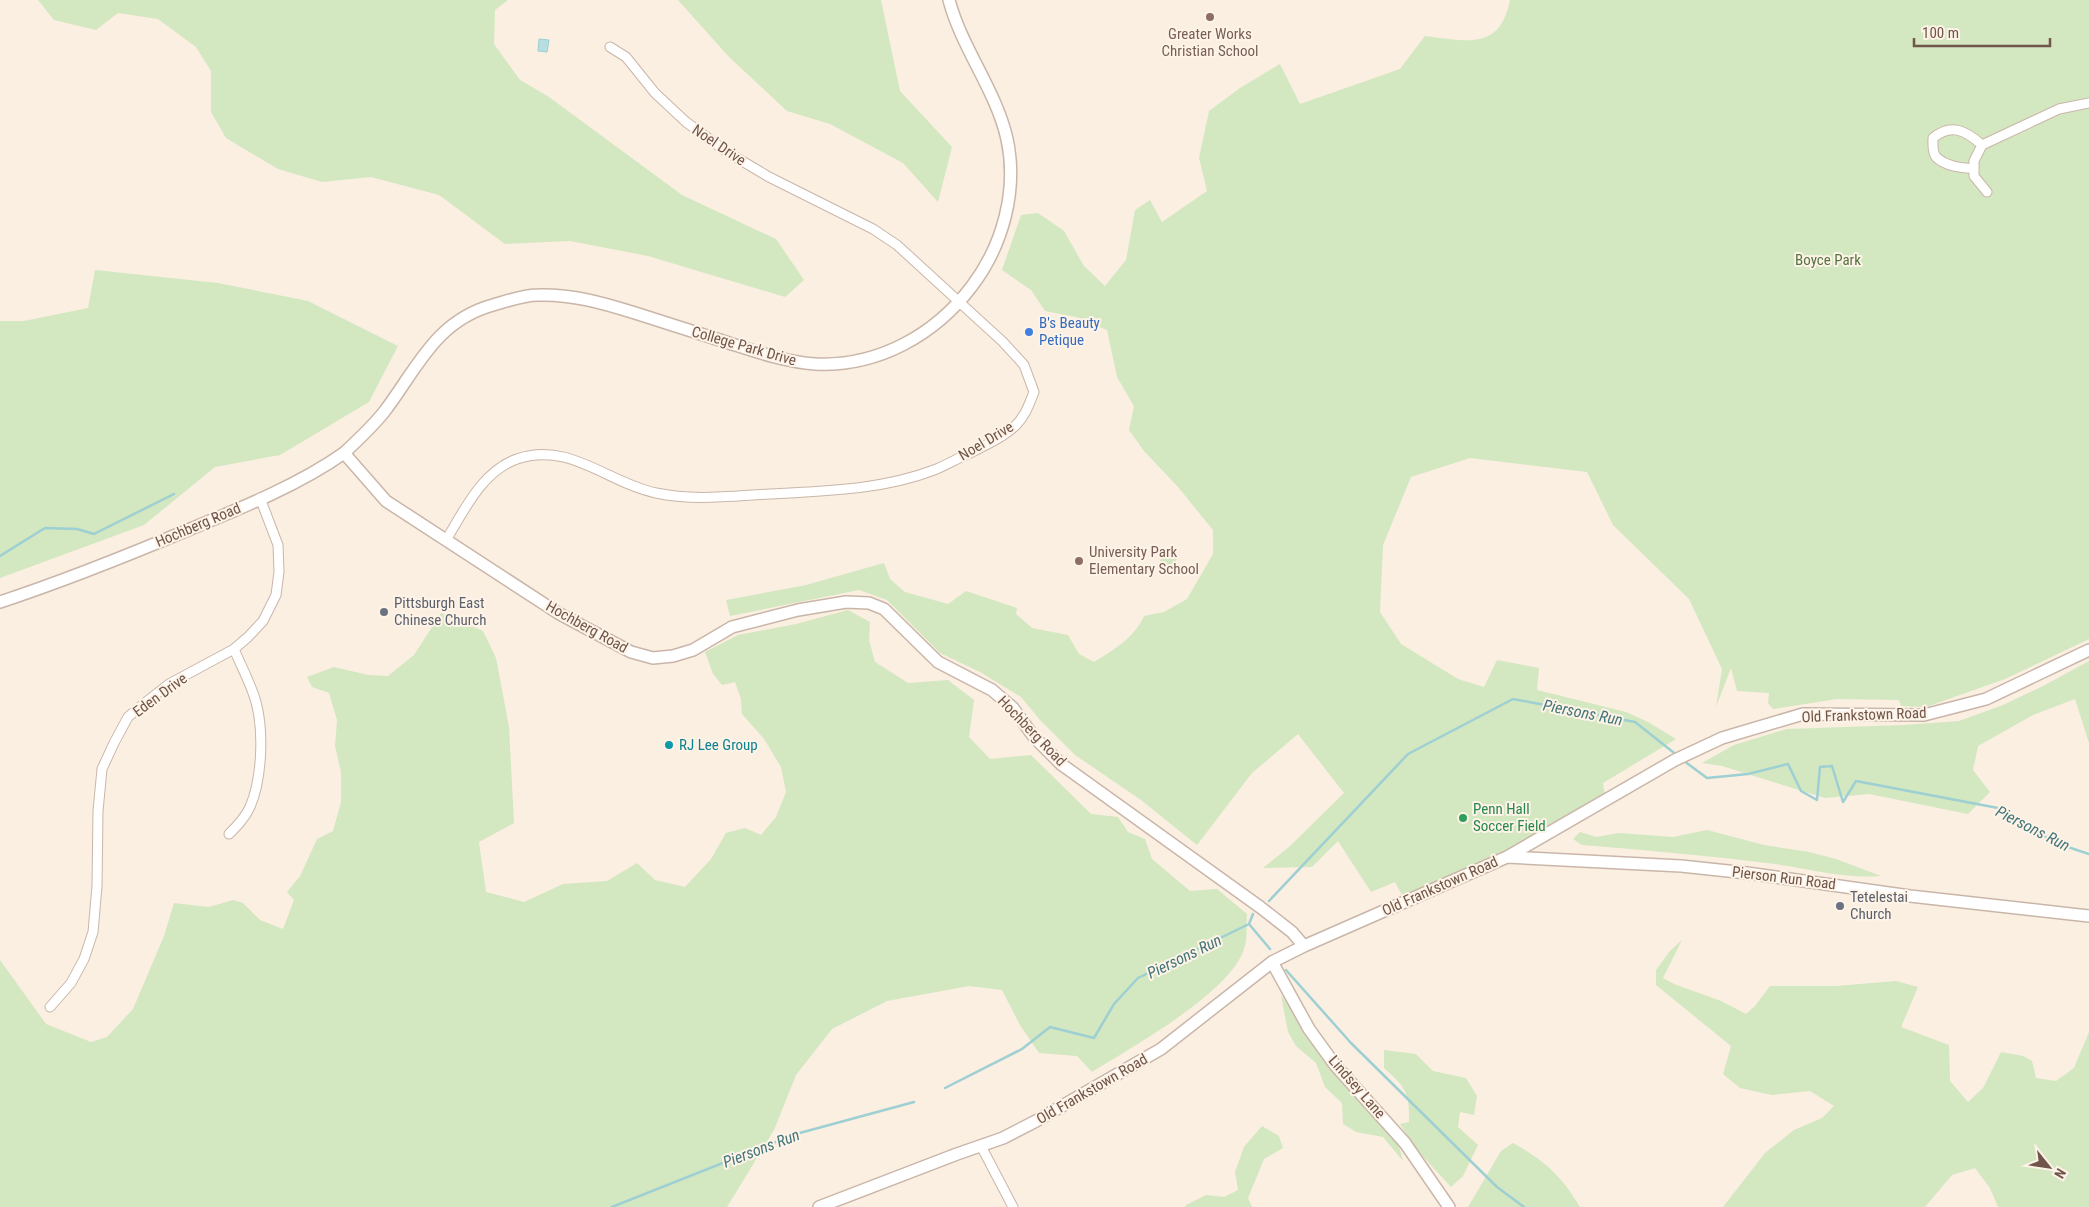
<svg xmlns="http://www.w3.org/2000/svg" width="2089" height="1207" font-family="'Roboto Condensed',sans-serif">
<style>
.green{fill:#d3e7c1}
.water{fill:#b7dfe2;stroke:#9ecfd3}
.lines{fill:none;stroke-linecap:round;stroke-linejoin:round}
.stream{stroke:#9ecfd3;stroke-width:2.5}
.minor-casing{stroke:#cab6a9;stroke-width:11}
.tertiary-casing{stroke:#cab6a9;stroke-width:14}
.minor{stroke:#fff;stroke-width:9}
.tertiary{stroke:#fff;stroke-width:11}
.education-dot{fill:#8d6e63;stroke:#fef3e7;stroke-width:2}
.shop-dot{fill:#3f7fe0;stroke:#fef3e7;stroke-width:2}
.worship-dot{fill:#6b7280;stroke:#fef3e7;stroke-width:2}
.culture-dot{fill:#0f9aa8;stroke:#fef3e7;stroke-width:2}
.leisure-dot{fill:#2e9e5b;stroke:#fef3e7;stroke-width:2}
.labels{text-anchor:middle;stroke-width:4;stroke-linejoin:round;paint-order:stroke}
.education-label{font-size:15px;fill:#785e54;stroke:#fef3e7}
.street-label{font-size:15px;fill:#70554a;stroke:#fef3e7}
.park-label{font-size:15px;fill:#557542;stroke:#fef3e7}
.shop-label{font-size:15px;fill:#366cbe;stroke:#fef3e7;text-anchor:start}
.worship-label{font-size:15px;fill:#5b616d;stroke:#fef3e7;text-anchor:start}
.culture-label{font-size:15px;fill:#0d838f;stroke:#fef3e7;text-anchor:start}
.leisure-label{font-size:15px;fill:#27864d;stroke:#fef3e7;text-anchor:start}
.water-label{font-size:16px;font-style:italic;fill:#42767b;stroke:#fef3e7}
</style>
<rect width="100%" height="100%" fill="#faefe1"/>
<path class="green" d="M 38,0 L 508,0 L 495,10 L 494,44 L 520,80 L 549,97 L 682,195 L 776,239 L 804,280 L 785,297 L 648,256 L 570,241 L 505,244 L 439,195 L 371,177 L 322,182 L 278,169 L 226,138 L 211,112 L 211,71 L 196,47 L 158,19 L 118,13 L 96,30 L 54,20 Z
M 678,0 L 881,0 L 900,91 L 952,147 L 938,202 L 903,163 L 830,124 L 787,111 L 729,57 Z
M 1510,0 L 2089,0 L 2089,639 L 2005,679 L 1926,707 L 1901,706 L 1899,700 L 1837,699 L 1773,709 L 1768,703 L 1769,693 L 1737,691 L 1731,668 L 1716,707 L 1722,669 L 1689,599 L 1613,525 L 1587,472 L 1470,458 L 1411,477 L 1383,545 L 1380,612 L 1401,644 L 1458,679 L 1484,687 L 1497,660 L 1539,668 L 1537,690 L 1626,712 L 1648,722 L 1676,739 L 1603,783 L 1605,796 L 1506,852 L 1403,897 L 1395,882 L 1371,892 L 1338,841 L 1312,867 L 1263,868 L 1289,847 L 1344,793 L 1298,734 L 1252,773 L 1197,845 L 1141,800 L 1075,755 L 1040,720 L 1021,697 L 980,672 L 940,653 L 887,600 L 859,590 L 730,616 L 726,600 L 806,585 L 884,563 L 890,579 L 905,592 L 948,604 L 966,591 L 1017,608 L 1016,614 L 1032,628 L 1068,635 L 1079,654 L 1094,662 C 1115,649 1134,638 1144,616 L 1164,612 L 1187,599 L 1213,554 L 1213,530 L 1178,487 L 1144,451 L 1129,430 L 1134,406 L 1117,377 L 1107,330 L 1076,317 L 1045,311 L 1031,290 L 1002,270 L 1021,215 L 1038,213 L 1064,231 L 1084,266 L 1105,286 L 1126,260 L 1135,210 L 1150,200 L 1162,222 L 1207,191 L 1199,158 L 1209,111 L 1240,88 L 1280,64 L 1300,104 L 1400,69 L 1425,36 C 1467,41 1500,51 1510,0 Z
M 95,270 L 218,283 L 308,301 L 398,346 L 369,402 L 280,455 L 215,467 L 144,525 L 0,578 L 0,321 L 24,321 L 88,308 Z
M 1164,552 L 1177,558 L 1170,574 L 1157,568 Z
M 848,610 L 870,622 L 869,640 L 875,662 L 908,683 L 948,680 L 974,700 L 969,737 L 990,759 L 1031,755 L 1091,814 L 1118,817 L 1128,832 L 1145,839 L 1152,859 L 1190,891 L 1217,889 L 1247,914 C 1246,925 1248,939 1244,949 C 1230,993 1132,1047 1092,1072 L 1077,1056 L 1039,1053 L 1020,1025 L 1002,990 L 969,986 L 887,1001 L 832,1029 L 796,1075 L 774,1130 L 727,1207 L 0,1207 L 0,960 L 46,1024 L 91,1042 L 107,1037 L 133,1009 L 164,936 L 174,903 L 209,907 L 233,900 L 243,903 L 260,920 L 283,929 L 294,900 L 287,892 L 300,876 L 317,839 L 333,831 L 341,802 L 341,772 L 335,746 L 337,720 L 329,693 L 312,687 L 307,677 L 334,667 L 368,675 L 388,676 L 414,655 L 441,613 L 483,631 L 496,658 L 509,727 L 514,823 L 479,842 L 486,892 L 524,902 L 563,884 L 607,881 L 637,863 L 655,880 L 685,887 L 711,859 L 726,833 L 745,828 L 761,835 L 776,817 L 786,792 L 781,767 L 764,739 L 742,714 L 741,699 L 735,682 L 722,685 L 713,674 L 705,652 L 738,635 L 796,624 Z
M 2089,661 L 2089,743 L 2075,699 L 2033,715 L 1978,746 L 1973,770 L 1990,792 L 1968,814 L 1869,794 L 1825,798 L 1722,766 L 1702,763 L 1734,745 L 1787,729 L 1904,725 L 1959,721 L 2003,705 L 2043,686 Z
M 1707,830 L 1764,845 L 1809,852 L 1836,859 L 1881,876 C 1846,879 1810,869 1775,864 C 1711,856 1647,850 1582,845 L 1573,839 L 1580,832 L 1596,837 L 1619,833 L 1673,837 Z
M 1682,940 L 1663,978 L 1674,984 L 1721,1001 L 1746,1014 L 1755,1006 L 1770,986 L 1836,986 L 1896,981 L 1918,987 L 1901,1027 L 1949,1045 L 1950,1081 L 1968,1102 L 1983,1088 L 2001,1052 L 2023,1056 L 2032,1061 L 2036,1078 L 2056,1081 L 2074,1068 L 2089,1032 L 2089,1207 L 1998,1207 L 1990,1188 L 1975,1168 L 1952,1175 L 1925,1207 L 1723,1207 L 1765,1153 L 1794,1130 L 1822,1118 L 1834,1106 L 1810,1091 L 1772,1095 L 1740,1088 L 1723,1074 L 1731,1046 L 1656,985 L 1656,970 L 1670,951 Z
M 1281,995 L 1295,1014 L 1311,1042 L 1330,1067 L 1369,1112 L 1398,1142 L 1403,1161 L 1383,1137 L 1356,1132 L 1343,1124 L 1342,1103 L 1325,1087 L 1316,1063 L 1296,1046 L 1288,1032 Z
M 1384,1050 L 1416,1054 L 1433,1071 L 1466,1078 L 1477,1096 L 1474,1115 L 1460,1112 L 1458,1127 L 1478,1145 L 1463,1176 L 1451,1187 L 1416,1149 L 1400,1124 L 1409,1122 C 1410,1092 1405,1087 1384,1068 Z
M 1262,1126 L 1279,1136 L 1283,1148 L 1264,1159 L 1248,1198 L 1252,1207 L 1185,1207 L 1186,1205 L 1206,1195 L 1224,1197 L 1238,1190 L 1235,1172 L 1244,1147 Z
M 1513,1143 C 1545,1161 1561,1175 1580,1207 L 1468,1207 L 1501,1151 Z"/>
<path class="water" d="M 539,39 L 549,40 L 547,52 L 538,51 Z"/>
<g class="lines">
<path class="stream" d="M 0,556 L 45,528 L 77,529 L 94,534 L 174,494
M 1684,761 L 1707,778 L 1748,774 L 1788,764 L 1801,791 L 1817,800 L 1820,767 L 1832,766 L 1843,802 L 1856,781 L 1998,808 L 2056,843 L 2089,854
M 1269,901 L 1408,754 L 1513,699 L 1635,722 L 1678,756
M 1249,924 L 1270,949
M 1286,970 L 1351,1043 L 1497,1187 L 1524,1207
M 945,1088 L 1022,1049 L 1050,1027 L 1094,1038 L 1114,1004 L 1138,978 L 1249,924 L 1253,914
M 612,1207 L 796,1134 L 914,1102"/>
<defs>
<path id="minor" d="M 1974,168 C 1963,169 1945,166 1936,157 C 1932,152 1933,144 1933,138 C 1951,123 1965,130 1982,145
M 1987,192 L 1974,176 L 1974,161 L 1982,145 L 2059,109 L 2089,103
M 446,540 C 464,511 482,471 517,459 C 569,441 608,483 656,493 C 693,501 732,496 769,494 C 824,491 882,490 934,470 C 945,466 956,459 968,454 C 984,446 1004,437 1016,425 C 1026,415 1029,404 1034,392 L 1024,365 L 1003,342 L 897,245 L 873,229 L 769,177 L 727,152 L 686,122 L 655,93 L 626,57 L 610,47
M 229,834 C 237,826 245,818 250,807 C 262,779 264,732 256,702 C 251,684 241,666 234,649
M 50,1007 L 71,983 L 84,959 L 93,932 L 97,886 L 98,811 L 102,769 L 114,743 L 128,717 L 146,702 L 169,684 L 234,649 L 248,637 L 263,621 L 276,595 L 279,572 L 278,545 L 260,498
M 981,1146 L 1013,1207"/>
<path id="tertiary" d="M 344,453 C 358,440 372,427 384,412 C 417,369 435,321 493,305 C 507,301 524,295 538,295 C 572,294 603,303 635,313 C 667,323 698,333 729,343 C 757,352 786,362 815,364 C 878,367 935,335 972,286 C 1003,245 1018,190 1007,139 C 996,90 962,49 949,0
M 0,602 C 64,581 126,556 188,530 C 239,509 299,485 344,453 L 386,501 L 558,613 L 631,652 L 653,658 L 673,656 L 693,650 L 732,627 L 798,610 L 846,602 L 869,603 L 884,609 L 938,662 L 992,690 L 1013,708 L 1034,737 L 1061,764 L 1260,907 L 1292,932 L 1304,946
M 1507,857 L 1681,866 L 1747,873 L 1910,896 L 2089,916
M 1272,962 L 1309,1029 L 1335,1065 L 1405,1143 L 1449,1207
M 819,1207 L 957,1154 L 1003,1138 L 1036,1121 L 1161,1049 L 1272,962 L 1304,946 L 1507,857 L 1675,760 L 1722,738 L 1803,714 L 1924,715 L 1986,699 L 2089,650"/>
</defs>
<use href="#minor" class="minor-casing"/>
<use href="#tertiary" class="tertiary-casing"/>
<use href="#minor" class="minor"/>
<use href="#tertiary" class="tertiary"/>
</g>
<g class="education-dot">
<circle cx="1210" cy="17" r="5"/>
<circle cx="1079" cy="561" r="5"/>
</g>
<circle class="shop-dot" cx="1029" cy="332" r="5"/>
<g class="worship-dot">
<circle cx="384" cy="612" r="5"/>
<circle cx="1840" cy="906" r="5"/>
</g>
<circle class="culture-dot" cx="669" cy="745" r="5"/>
<circle class="leisure-dot" cx="1463" cy="818" r="5"/>
<g class="labels">
<g class="education-label">
<text x="1210" y="39">Greater Works<tspan x="1210" dy="17">Christian School</tspan></text>
<text x="1089" y="557" text-anchor="start">University Park<tspan x="1089" dy="17">Elementary School</tspan></text>
</g>
<g class="street-label">
<text transform="translate(719 145) rotate(34)" y="5">Noel Drive</text>
<text transform="translate(744 346) rotate(16)" y="5">College Park Drive</text>
<text transform="translate(986 441) rotate(-31)" y="5">Noel Drive</text>
<text transform="translate(198 525) rotate(-23)" y="5">Hochberg Road</text>
<text transform="translate(587 627) rotate(29)" y="5">Hochberg Road</text>
<text transform="translate(160 695) rotate(-36)" y="5">Eden Drive</text>
<text transform="translate(1864 715) rotate(-2)" y="5">Old Frankstown Road</text>
<text transform="translate(1032 731) rotate(46)" y="5">Hochberg Road</text>
<text transform="translate(1784 878) rotate(7)" y="5">Pierson Run Road</text>
<text transform="translate(1440 886) rotate(-24)" y="5">Old Frankstown Road</text>
<text transform="translate(1357 1087) rotate(49)" y="5">Lindsey Lane</text>
<text transform="translate(1092 1089) rotate(-30)" y="5">Old Frankstown Road</text>
</g>
<g class="park-label">
<text x="1828" y="265">Boyce Park</text>
</g>
<g class="shop-label">
<text x="1039" y="328">B's Beauty<tspan x="1039" dy="17">Petique</tspan></text>
</g>
<g class="worship-label">
<text x="394" y="608">Pittsburgh East<tspan x="394" dy="17">Chinese Church</tspan></text>
<text x="1850" y="902">Tetelestai<tspan x="1850" dy="17">Church</tspan></text>
</g>
<g class="culture-label">
<text x="679" y="750">RJ Lee Group</text>
</g>
<g class="leisure-label">
<text x="1473" y="814">Penn Hall<tspan x="1473" dy="17">Soccer Field</tspan></text>
</g>
<g class="water-label">
<text transform="translate(1583 712) rotate(11)" y="6">Piersons Run</text>
<text transform="translate(2033 828) rotate(27)" y="6">Piersons Run</text>
<text transform="translate(1184 956) rotate(-26)" y="6">Piersons Run</text>
<text transform="translate(761 1148) rotate(-21)" y="6">Piersons Run</text>
</g>
</g>
<g transform="translate(2049 1167) rotate(120)" stroke="#fef3e7" stroke-width="4" paint-order="stroke">
<path d="M0-4L9 19L0 12L-9 19Z" fill="#70554a"/>
<text y="-8" font-size="14" font-weight="bold" text-anchor="middle" fill="#70554a">N</text>
</g>
<path d="M1914 38v8h136v-8" fill="none" stroke="#70554a" stroke-width="2.5"/>
<text x="1922" y="38" font-size="15" fill="#70554a" stroke="#fef3e7" stroke-width="4" paint-order="stroke">100 m</text>
</svg>
